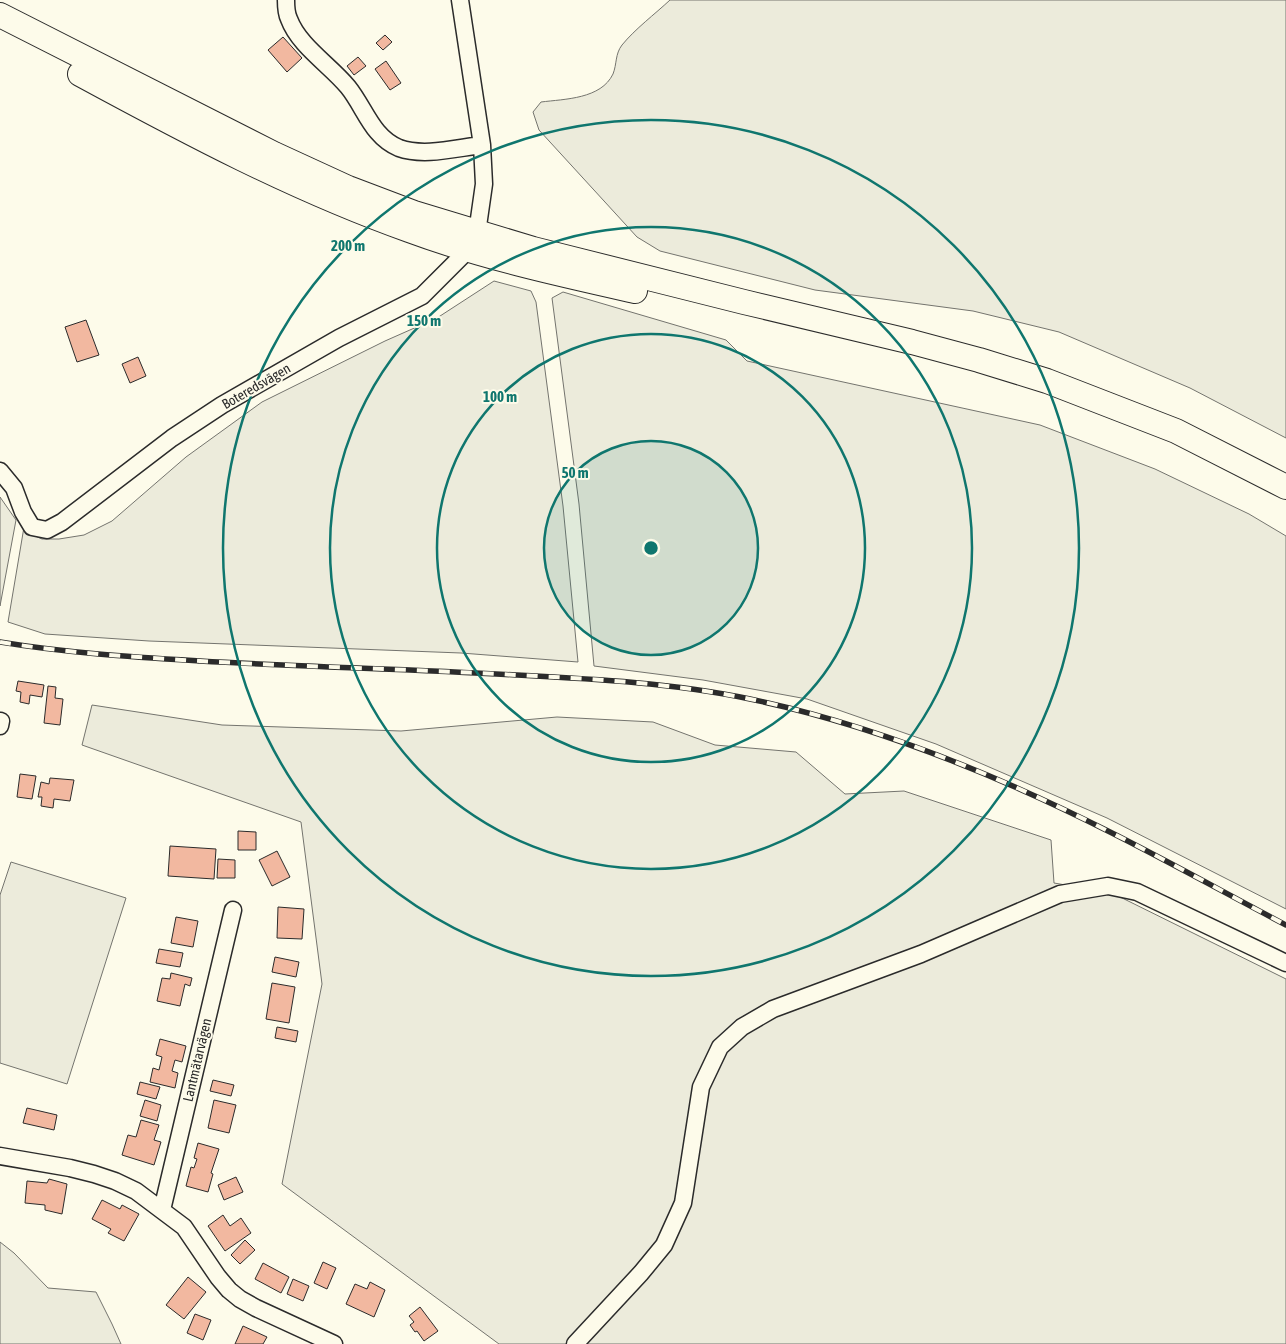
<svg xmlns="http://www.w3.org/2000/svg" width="1286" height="1344" font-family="'Asap Condensed',sans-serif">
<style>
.green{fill:#ecebdb;stroke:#74746e}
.building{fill:#f2b8a0;stroke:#2b2b2b}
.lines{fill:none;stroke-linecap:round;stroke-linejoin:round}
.minor-casing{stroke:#2b2b2b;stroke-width:19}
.highway-casing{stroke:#2b2b2b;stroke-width:26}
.minor{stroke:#fdfbea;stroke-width:16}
.highway{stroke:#fdfbea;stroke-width:24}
.rail-casing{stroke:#2b2b2b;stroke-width:5.5}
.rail{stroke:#fdfbea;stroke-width:4;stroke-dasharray:11;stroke-linecap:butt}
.ring{fill:none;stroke:#0f766e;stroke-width:2.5}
.labels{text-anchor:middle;stroke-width:4;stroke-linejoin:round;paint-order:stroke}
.street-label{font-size:14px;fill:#2b2b2b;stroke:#fdfbea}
.centre{fill:#0f766e;stroke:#fdfbea;stroke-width:2.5}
.ring-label{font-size:15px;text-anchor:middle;font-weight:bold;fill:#0f766e;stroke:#fdfbea;stroke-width:4;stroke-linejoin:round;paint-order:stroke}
</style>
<rect width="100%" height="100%" fill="#fdfbea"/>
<path class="green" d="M 670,0 L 1286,0 L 1286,438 L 1190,388 L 1059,332 L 973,311 L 815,290 L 660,251 L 637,237 L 539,130 L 533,112 L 541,102 C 565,99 601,99 613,74 C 617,64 615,54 622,45 C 635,29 655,14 670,0 Z
M 494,281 L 531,291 L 536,302 L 563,506 L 578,662 L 461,653 L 149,641 L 45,634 L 8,622 L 24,527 L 33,535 L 42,539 L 59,539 L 84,535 L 112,521 L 186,457 L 262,402 L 385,341 L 437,318 Z
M 563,292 L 726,340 L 747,361 L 1040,425 L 1155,469 L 1249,514 L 1286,536 L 1286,909 L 1107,818 L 936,744 L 807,699 L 703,680 L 594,666 L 579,504 L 552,298 Z
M 0,497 L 16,520 L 0,606 Z
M 92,705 L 222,725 L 401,731 L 557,717 L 653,722 L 715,745 L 796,752 L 845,794 L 904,791 L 1051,840 L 1054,883 L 1112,893 L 1286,979 L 1286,1344 L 499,1344 L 282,1184 L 322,984 L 301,822 L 82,745 Z
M 11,862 L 126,898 L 67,1084 L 0,1063 L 0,895 Z
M 0,1242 L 14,1253 L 48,1288 L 96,1292 L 112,1324 L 121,1344 L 0,1344 Z"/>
<path class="building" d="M 385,35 L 392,42 L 383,50 L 376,43 Z
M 283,37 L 302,58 L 287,72 L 268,50 Z
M 358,57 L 366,66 L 354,75 L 347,66 Z
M 386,61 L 401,83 L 390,90 L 375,69 Z
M 86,320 L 99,355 L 77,362 L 65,327 Z
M 138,357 L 146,376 L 130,383 L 122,364 Z
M 18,681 L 44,685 L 42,697 L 30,695 L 29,704 L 20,702 L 21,692 L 16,691 Z
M 48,686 L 56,687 L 55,698 L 63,699 L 60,725 L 44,723 Z
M 20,774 L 36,776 L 32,799 L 17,797 Z
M 50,778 L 74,780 L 70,801 L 54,799 L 53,808 L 41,806 L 42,797 L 38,797 L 41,782 L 49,784 Z
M 238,831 L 256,832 L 256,850 L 238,850 Z
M 170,846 L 216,849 L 214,879 L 168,876 Z
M 277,851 L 290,877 L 272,886 L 259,860 Z
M 218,859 L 235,860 L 235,878 L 217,878 Z
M 278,907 L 304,909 L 302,939 L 277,938 Z
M 176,917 L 198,921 L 193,947 L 171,943 Z
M 159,949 L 183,953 L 180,967 L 156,963 Z
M 275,957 L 299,962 L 296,977 L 272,972 Z
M 171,973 L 192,978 L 190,986 L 185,984 L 180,1006 L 157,1001 L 162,978 L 170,979 Z
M 272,983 L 295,987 L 289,1023 L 266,1019 Z
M 277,1027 L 298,1031 L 296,1042 L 275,1038 Z
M 160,1039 L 186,1046 L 182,1062 L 175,1060 L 172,1071 L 178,1073 L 175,1088 L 150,1082 L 153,1068 L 159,1070 L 162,1057 L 156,1055 Z
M 213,1080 L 234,1085 L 231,1096 L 210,1091 Z
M 140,1082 L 160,1087 L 156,1099 L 137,1094 Z
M 145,1100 L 161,1105 L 157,1121 L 140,1116 Z
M 214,1100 L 236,1105 L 229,1133 L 208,1128 Z
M 27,1108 L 57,1115 L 54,1130 L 23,1123 Z
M 141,1120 L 159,1125 L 154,1140 L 161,1142 L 154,1165 L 122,1155 L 128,1135 L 136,1137 Z
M 198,1143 L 219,1149 L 211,1173 L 213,1174 L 208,1192 L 186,1186 L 191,1167 L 194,1168 L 197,1159 L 194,1158 Z
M 236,1177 L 243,1192 L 224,1200 L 218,1185 Z
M 49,1179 L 67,1184 L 62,1214 L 45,1210 L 45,1205 L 25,1203 L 27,1181 L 47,1183 Z
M 102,1200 L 120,1209 L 122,1205 L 139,1214 L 124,1241 L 108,1233 L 111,1229 L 92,1219 Z
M 223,1215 L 230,1226 L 241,1218 L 251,1233 L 225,1251 L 208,1226 Z
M 245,1240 L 255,1250 L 240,1264 L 231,1255 Z
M 323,1262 L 336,1268 L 327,1289 L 314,1283 Z
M 263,1263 L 289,1277 L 281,1293 L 255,1279 Z
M 188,1277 L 206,1292 L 184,1319 L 166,1305 Z
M 293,1279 L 309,1286 L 303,1301 L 287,1294 Z
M 370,1282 L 385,1290 L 374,1317 L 346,1304 L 355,1284 L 367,1289 Z
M 420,1307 L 438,1331 L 424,1341 L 417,1331 L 415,1332 L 410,1325 L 414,1322 L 409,1316 Z
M 195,1314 L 211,1320 L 203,1340 L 187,1333 Z
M 243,1326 L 267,1337 L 263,1344 L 235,1344 Z"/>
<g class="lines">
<defs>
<path id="minor" d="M 286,0 C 286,6 286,13 289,19 C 299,46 330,65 348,87 C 365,108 372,137 399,148 C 424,157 456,148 482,145
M 0,471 L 14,488 L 23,512 L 32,527 L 47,530 L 62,522 L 172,438 L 222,405 L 339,338 L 422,296 L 462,256 L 478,226 L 484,184 L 482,145 L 460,0
M 0,726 L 1,721
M 0,1156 L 70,1168 L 94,1174 L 115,1181 L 136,1191 L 184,1227 L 218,1277 L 229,1290 L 240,1299 L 256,1308 L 334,1344
M 162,1210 L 233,910
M 575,1344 L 641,1273 L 664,1245 L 683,1203 L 701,1087 L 720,1047 L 742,1027 L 773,1009 L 921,954 L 1060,894 L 1108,886 L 1137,892 L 1286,963"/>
<path id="highway" d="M 0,15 L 274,154 L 348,188 L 414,213 L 533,249 L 744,302 L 912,342 L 979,360 L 1047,381 L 1176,431 L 1286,487
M 80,74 C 187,132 294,189 409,230 C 482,257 559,274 635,291"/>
</defs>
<use href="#minor" class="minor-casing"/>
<use href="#highway" class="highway-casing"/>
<use href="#minor" class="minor"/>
<use href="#highway" class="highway"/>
<defs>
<path id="rail" d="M 0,642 C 66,653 134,657 200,661 C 306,667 411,669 516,675 C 594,679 673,683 750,699 C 874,725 995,774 1108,831 C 1168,861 1227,894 1286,925"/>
</defs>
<use href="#rail" class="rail-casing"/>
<use href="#rail" class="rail"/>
</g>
<circle cx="651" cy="548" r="107" fill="#0f766e" fill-opacity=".12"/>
<g class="ring">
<circle cx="651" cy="548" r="107"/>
<circle cx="651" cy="548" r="214"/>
<circle cx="651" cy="548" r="321"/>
<circle cx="651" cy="548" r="428"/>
</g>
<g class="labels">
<g class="street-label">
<text transform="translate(256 386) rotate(-30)" y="5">Boteredsvägen</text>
<text transform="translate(197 1060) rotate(-77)" y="5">Lantmätarvägen</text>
</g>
</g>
<circle cx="651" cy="548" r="8" class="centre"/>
<g class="ring-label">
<text x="348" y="251">200 m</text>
<text x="424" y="326">150 m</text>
<text x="500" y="402">100 m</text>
<text x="575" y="478">50 m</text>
</g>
</svg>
